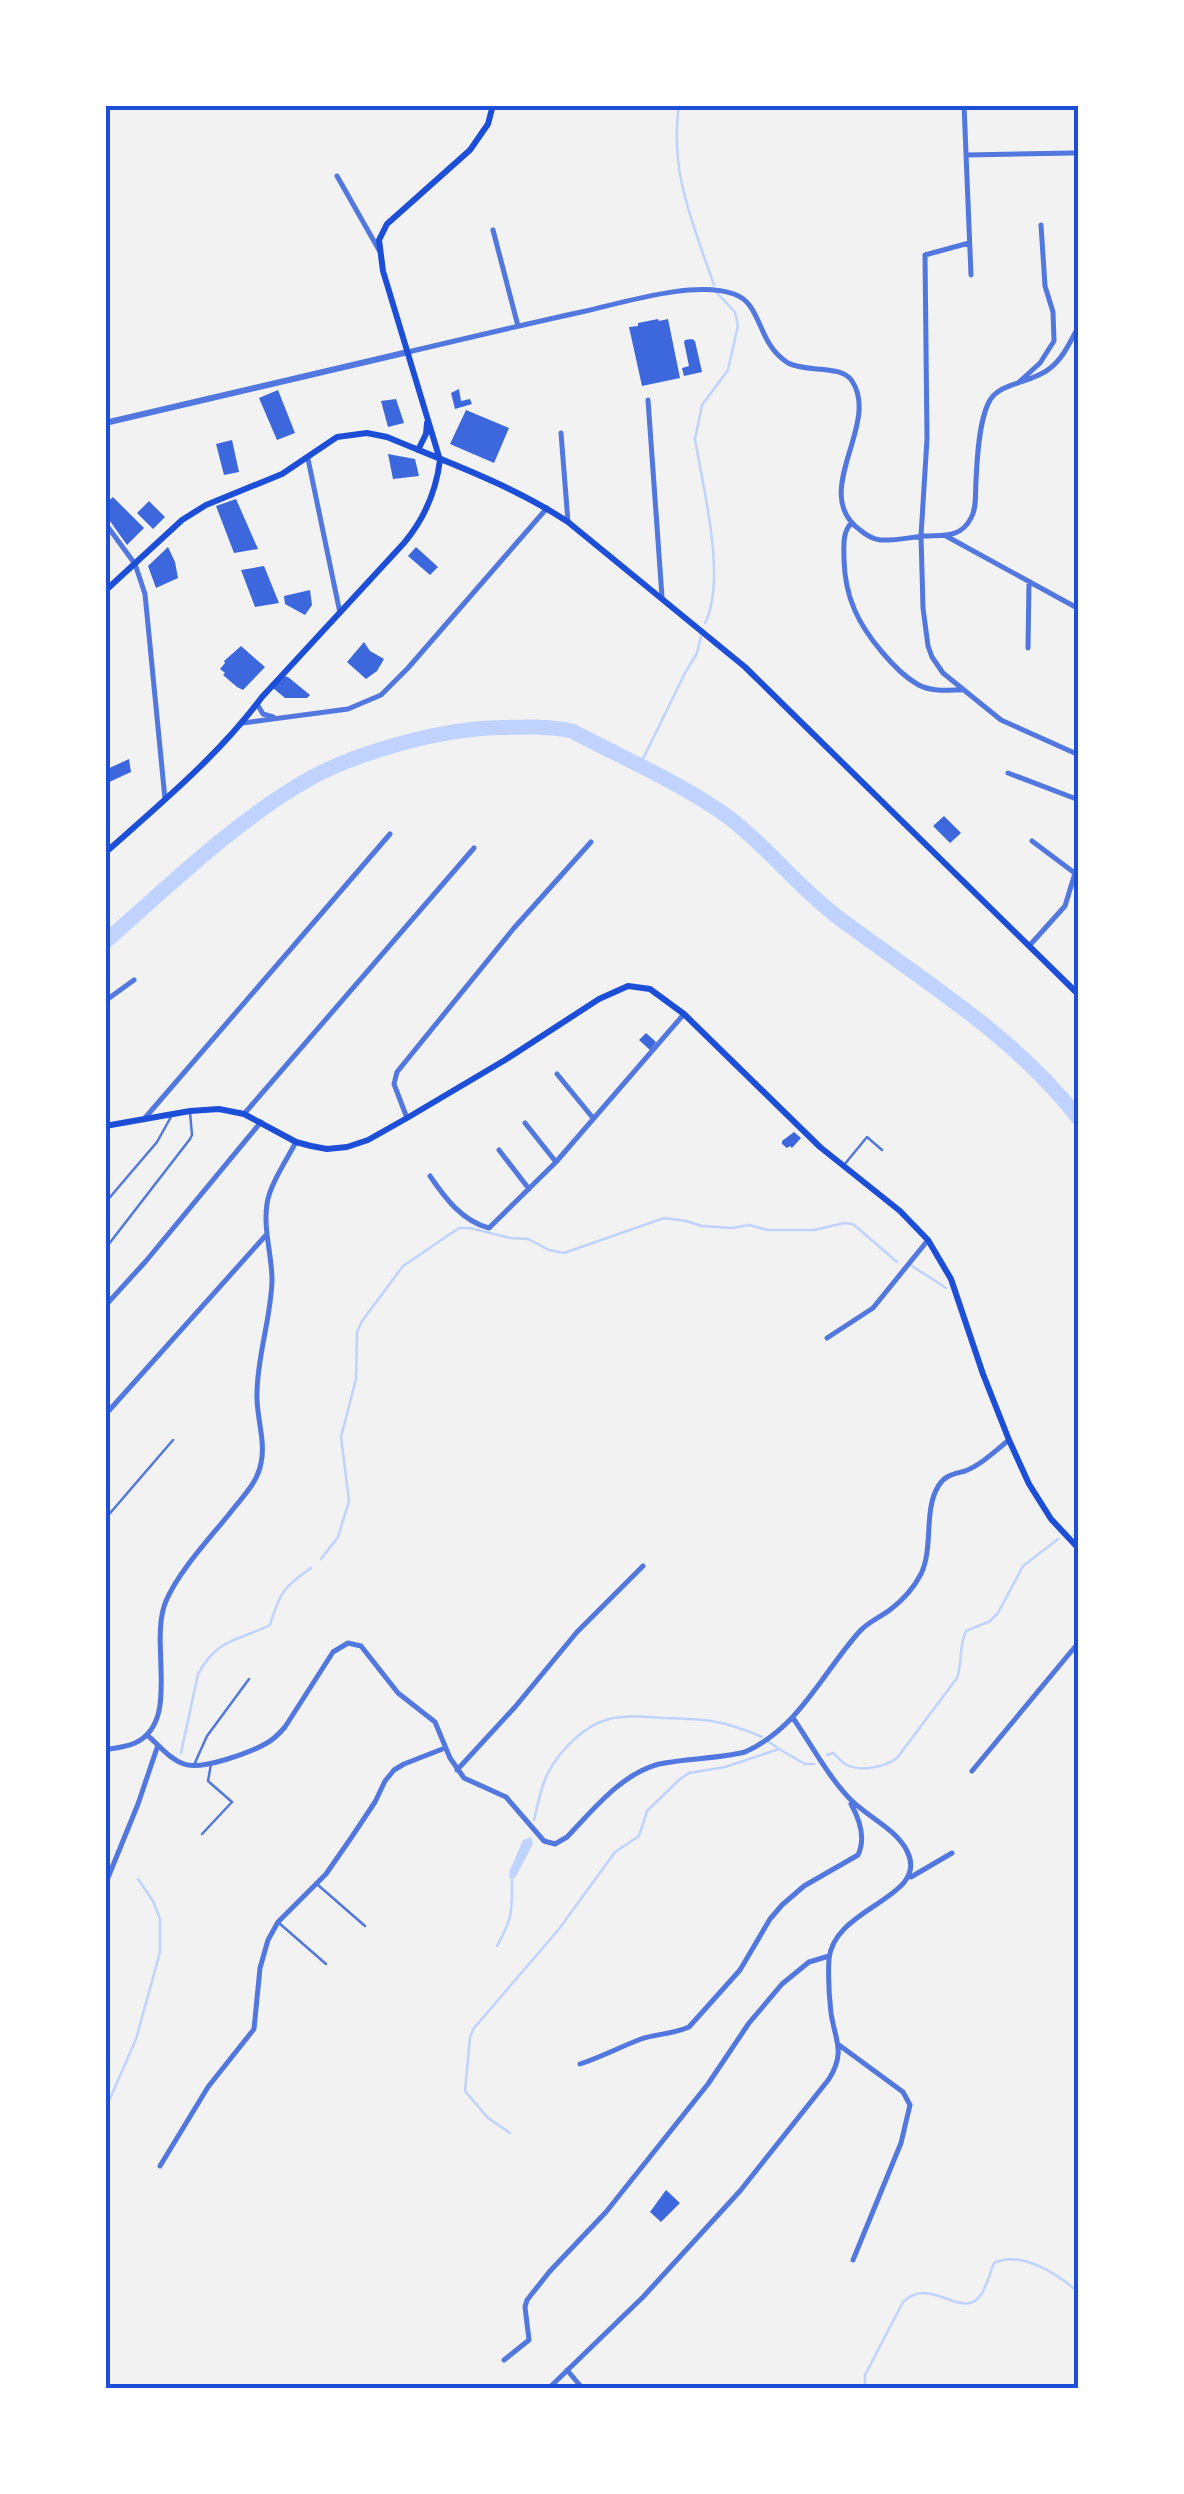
<svg xmlns="http://www.w3.org/2000/svg" width="1184" height="2494" font-family="'Exo 2',sans-serif">
<style>
.water{fill:#bfd3fe}
.lines{fill:none;stroke-linecap:round;stroke-linejoin:round}
.stream{stroke:#bfd3fe;stroke-width:2.5}
.river{stroke:#bfd3fe;stroke-width:15}
.building{fill:#3d67dc}
.service{stroke:#5277de;stroke-width:2.5}
.minor{stroke:#5277de;stroke-width:5}
.tertiary{stroke:#5277de;stroke-width:6}
.secondary{stroke:#1d4ed8;stroke-width:6}
.neatline{fill:none;stroke:#1d4ed8;stroke-width:4}
</style>
<rect width="100%" height="100%" fill="#f2f2f2"/>
<path class="water" d="M 531,1837 L 533,1844 L 515,1878 L 509,1879 L 510,1870 L 523,1840 Z"/>
<g class="lines">
<path class="stream" d="M 679,105 C 669,171 693,224 714,285
M 705,623 C 727,579 703,488 695,439 L 702,405 L 728,370 L 738,325 L 735,312 L 717,293
M 639,767 L 685,673 L 697,653 L 701,636
M 912,1266 L 946,1288
M 1074,1535 L 1079,1536
M 321,1559 L 338,1537 L 349,1501 L 341,1437 L 356,1379 L 357,1332 L 362,1321 L 403,1266 L 459,1228 L 470,1228 L 510,1238 L 528,1239 L 549,1250 L 564,1253 L 664,1218 L 686,1221 L 702,1226 L 732,1228 L 749,1225 L 768,1230 L 814,1230 L 844,1223 L 853,1224 L 897,1262
M 769,1742 L 779,1749
M 181,1753 L 198,1674 C 217,1638 238,1641 270,1625 C 279,1594 284,1586 311,1568
M 827,1755 L 833,1753 C 838,1757 841,1762 847,1765 C 861,1772 885,1767 897,1758 L 957,1678 C 963,1661 958,1649 966,1631 L 990,1621 L 998,1613 L 1023,1566 L 1058,1539
M 534,1820 C 538,1805 540,1789 547,1775 C 558,1752 584,1725 609,1719 C 627,1715 646,1717 664,1718 C 706,1719 723,1720 762,1737
M 497,1946 C 513,1917 512,1912 512,1880
M 105,2110 L 136,2039 L 160,1952 L 160,1919 L 153,1901 L 138,1879
M 510,2133 L 488,2118 L 465,2091 L 470,2037 L 474,2028 L 559,1929 L 615,1852 L 639,1836 L 647,1811 L 680,1779 L 689,1773 L 725,1767 L 779,1749 L 805,1764 L 814,1764
M 865,2389 L 865,2375 L 903,2302 C 933,2274 963,2324 982,2293 C 987,2285 990,2273 994,2263 C 1022,2250 1059,2275 1079,2293"/>
<path class="river" d="M 105,942 C 169,886 233,823 307,780 C 355,753 434,731 489,728 C 517,727 544,725 572,731 C 621,757 674,780 720,811 C 764,842 796,886 839,918 C 923,981 1013,1034 1079,1119"/>
</g>
<path class="building" d="M 658,319 L 659,321 L 668,319 L 680,378 L 642,386 L 629,327 L 638,326 L 638,323 Z
M 692,339 L 695,341 L 702,372 L 684,376 L 682,368 L 689,366 L 684,342 L 685,340 Z
M 459,389 L 461,401 L 470,399 L 472,404 L 455,409 L 451,393 Z
M 278,390 L 295,433 L 277,440 L 259,398 Z
M 396,399 L 404,423 L 388,427 L 381,401 Z
M 466,410 L 509,428 L 494,463 L 450,444 Z
M 232,440 L 239,472 L 224,475 L 216,444 Z
M 388,454 L 415,459 L 419,476 L 393,479 Z
M 113,497 L 144,528 L 127,545 L 105,514 L 105,504 Z
M 236,499 L 258,549 L 234,553 L 216,506 Z
M 149,501 L 165,517 L 153,529 L 137,513 Z
M 168,547 L 175,562 L 178,578 L 156,588 L 148,566 Z
M 416,547 L 438,567 L 430,575 L 408,556 Z
M 264,566 L 279,603 L 255,607 L 241,570 Z
M 310,590 L 312,605 L 305,615 L 285,604 L 284,596 Z
M 364,642 L 370,651 L 384,659 L 377,671 L 366,679 L 347,662 Z
M 241,646 L 265,667 L 243,690 L 237,687 L 223,675 L 225,673 L 220,669 L 225,663 L 224,661 Z
M 284,676 L 288,677 L 310,695 L 307,698 L 285,698 L 273,688 Z
M 129,759 L 131,772 L 105,784 L 105,770 Z
M 944,816 L 961,833 L 950,843 L 933,826 Z
M 646,1033 L 656,1042 L 650,1050 L 639,1040 Z
M 794,1132 L 801,1138 L 792,1148 L 790,1146 L 787,1148 L 782,1144 L 782,1141 Z
M 666,2190 L 680,2203 L 661,2222 L 650,2212 Z"/>
<g class="lines">
<path class="service" d="M 844,1165 L 867,1137 L 882,1150
M 105,1203 L 157,1142 L 172,1115
M 105,1249 L 190,1139 L 192,1135 L 190,1112
M 105,1519 L 173,1440
M 194,1765 L 207,1736 L 249,1679
M 202,1834 L 232,1802 L 208,1781 L 211,1764
M 318,1885 L 365,1926
M 279,1923 L 326,1964"/>
<path class="minor" d="M 964,105 L 971,275
M 967,155 L 1073,153
M 337,176 L 379,250
M 493,230 L 518,326
M 969,243 L 925,255 L 927,439 L 921,536 L 923,608 L 928,646 L 932,657 L 943,673 L 1001,720 L 1079,755
M 408,352 C 467,338 526,324 586,311 C 625,302 696,280 734,294 C 763,304 756,343 788,363 C 806,373 841,364 852,381 C 881,424 809,493 860,530 C 866,535 873,539 880,540 C 895,541 911,537 925,536 C 944,535 961,538 971,518 C 977,508 975,493 976,481 C 977,458 979,419 990,400 C 1001,382 1032,383 1049,369 C 1064,358 1070,341 1079,326
M 1018,383 L 1040,363 L 1054,341 L 1053,312 L 1045,286 L 1041,225
M 648,400 L 662,597
M 561,433 L 568,522
M 308,459 L 340,613
M 105,523 L 135,564 L 145,594 L 165,799
M 851,523 C 842,534 844,546 844,560 C 845,597 858,624 882,652 C 892,664 903,676 917,684 C 930,692 948,690 963,690
M 946,536 L 1079,609
M 1028,648 L 1029,582
M 257,704 L 263,714 L 273,717
M 243,723 L 348,709 L 381,695 L 408,668 L 547,508
M 1008,773 L 1079,800
M 1032,841 L 1076,874
M 1030,945 L 1065,906 L 1079,860
M 105,1001 L 134,980
M 557,1074 L 593,1118
M 244,1114 L 474,848
M 407,1118 L 394,1084 L 397,1072 L 514,928 L 591,842
M 144,1119 L 390,834
M 525,1123 L 556,1162
M 499,1150 L 529,1189
M 430,1176 C 445,1198 462,1221 489,1228 L 556,1162 L 684,1014
M 105,1306 L 146,1261 L 261,1122
M 827,1338 L 873,1308 L 928,1240
M 105,1415 L 267,1234
M 147,1735 C 158,1744 169,1759 184,1764 C 201,1771 251,1752 267,1743 C 274,1739 279,1734 285,1727 L 333,1652 L 348,1643 L 361,1646 L 398,1693 L 435,1722 L 450,1758 L 464,1778 L 506,1797 L 544,1841 L 555,1844 L 567,1837 C 593,1810 621,1774 659,1764 C 687,1758 717,1759 745,1752 C 800,1727 822,1673 860,1631 C 869,1621 881,1617 891,1609 C 903,1600 914,1587 921,1574 C 934,1547 923,1509 939,1485 C 945,1475 954,1474 965,1471 C 981,1465 995,1451 1009,1440
M 105,1750 C 115,1748 126,1747 135,1743 C 182,1721 148,1643 166,1601 C 179,1570 213,1535 234,1508 C 245,1494 258,1481 261,1463 C 266,1441 256,1416 257,1394 C 257,1356 271,1319 272,1280 C 272,1255 263,1229 267,1204 C 269,1186 287,1159 296,1142
M 457,1770 L 515,1707 L 577,1632 L 643,1566
M 972,1771 L 1079,1642
M 911,1877 L 952,1853
M 105,1885 L 138,1804 L 158,1745
M 839,2045 L 903,2092 L 910,2105 L 901,2143 L 853,2260
M 580,2064 C 601,2057 620,2047 641,2039 C 656,2034 673,2034 689,2027 L 740,1970 L 770,1919 L 782,1905 L 804,1886 L 858,1855 C 866,1838 860,1820 851,1804
M 160,2166 L 208,2087 L 254,2029 L 260,1968 L 268,1940 L 278,1922 L 326,1874 L 351,1838 L 375,1802 L 385,1781 L 394,1770 L 404,1764 L 445,1748
M 504,2360 L 529,2340 L 525,2307 L 527,2300 L 550,2271 L 606,2212 L 708,2084 L 749,2023 L 782,1984 L 809,1962 L 829,1956
M 567,2370 L 583,2389
M 548,2389 L 643,2297 L 740,2191 L 829,2079 C 846,2052 835,2040 831,2013 C 829,1996 828,1976 829,1959 C 834,1906 931,1898 907,1851 C 896,1829 868,1817 851,1800 C 829,1778 811,1744 793,1718"/>
<path class="tertiary" d="M 105,423 L 408,352"/>
<path class="secondary" d="M 418,450 L 426,434 L 427,423
M 105,591 L 182,520 L 206,505 L 282,474 L 337,437 L 367,433 L 387,437 C 449,463 512,485 568,522 L 745,667 L 1079,995
M 105,853 C 159,805 218,756 262,697 L 404,543 C 425,518 436,492 440,460 L 383,271 L 379,240 L 387,224 L 470,150 L 488,124 L 493,105
M 105,1126 L 190,1111 L 219,1109 L 244,1114 L 296,1142 L 311,1146 L 327,1149 L 347,1147 L 368,1140 L 407,1118 L 505,1060 L 599,999 L 628,986 L 650,989 L 684,1014 L 820,1147 L 900,1211 L 928,1240 L 951,1279 L 983,1374 L 1009,1440 L 1029,1484 L 1051,1519 L 1079,1549"/>
</g>
<rect width="1184" height="2494" fill="none" stroke="#ffffff" stroke-width="215"/>
<rect x="108" y="108" width="968" height="2278" class="neatline"/>
</svg>
